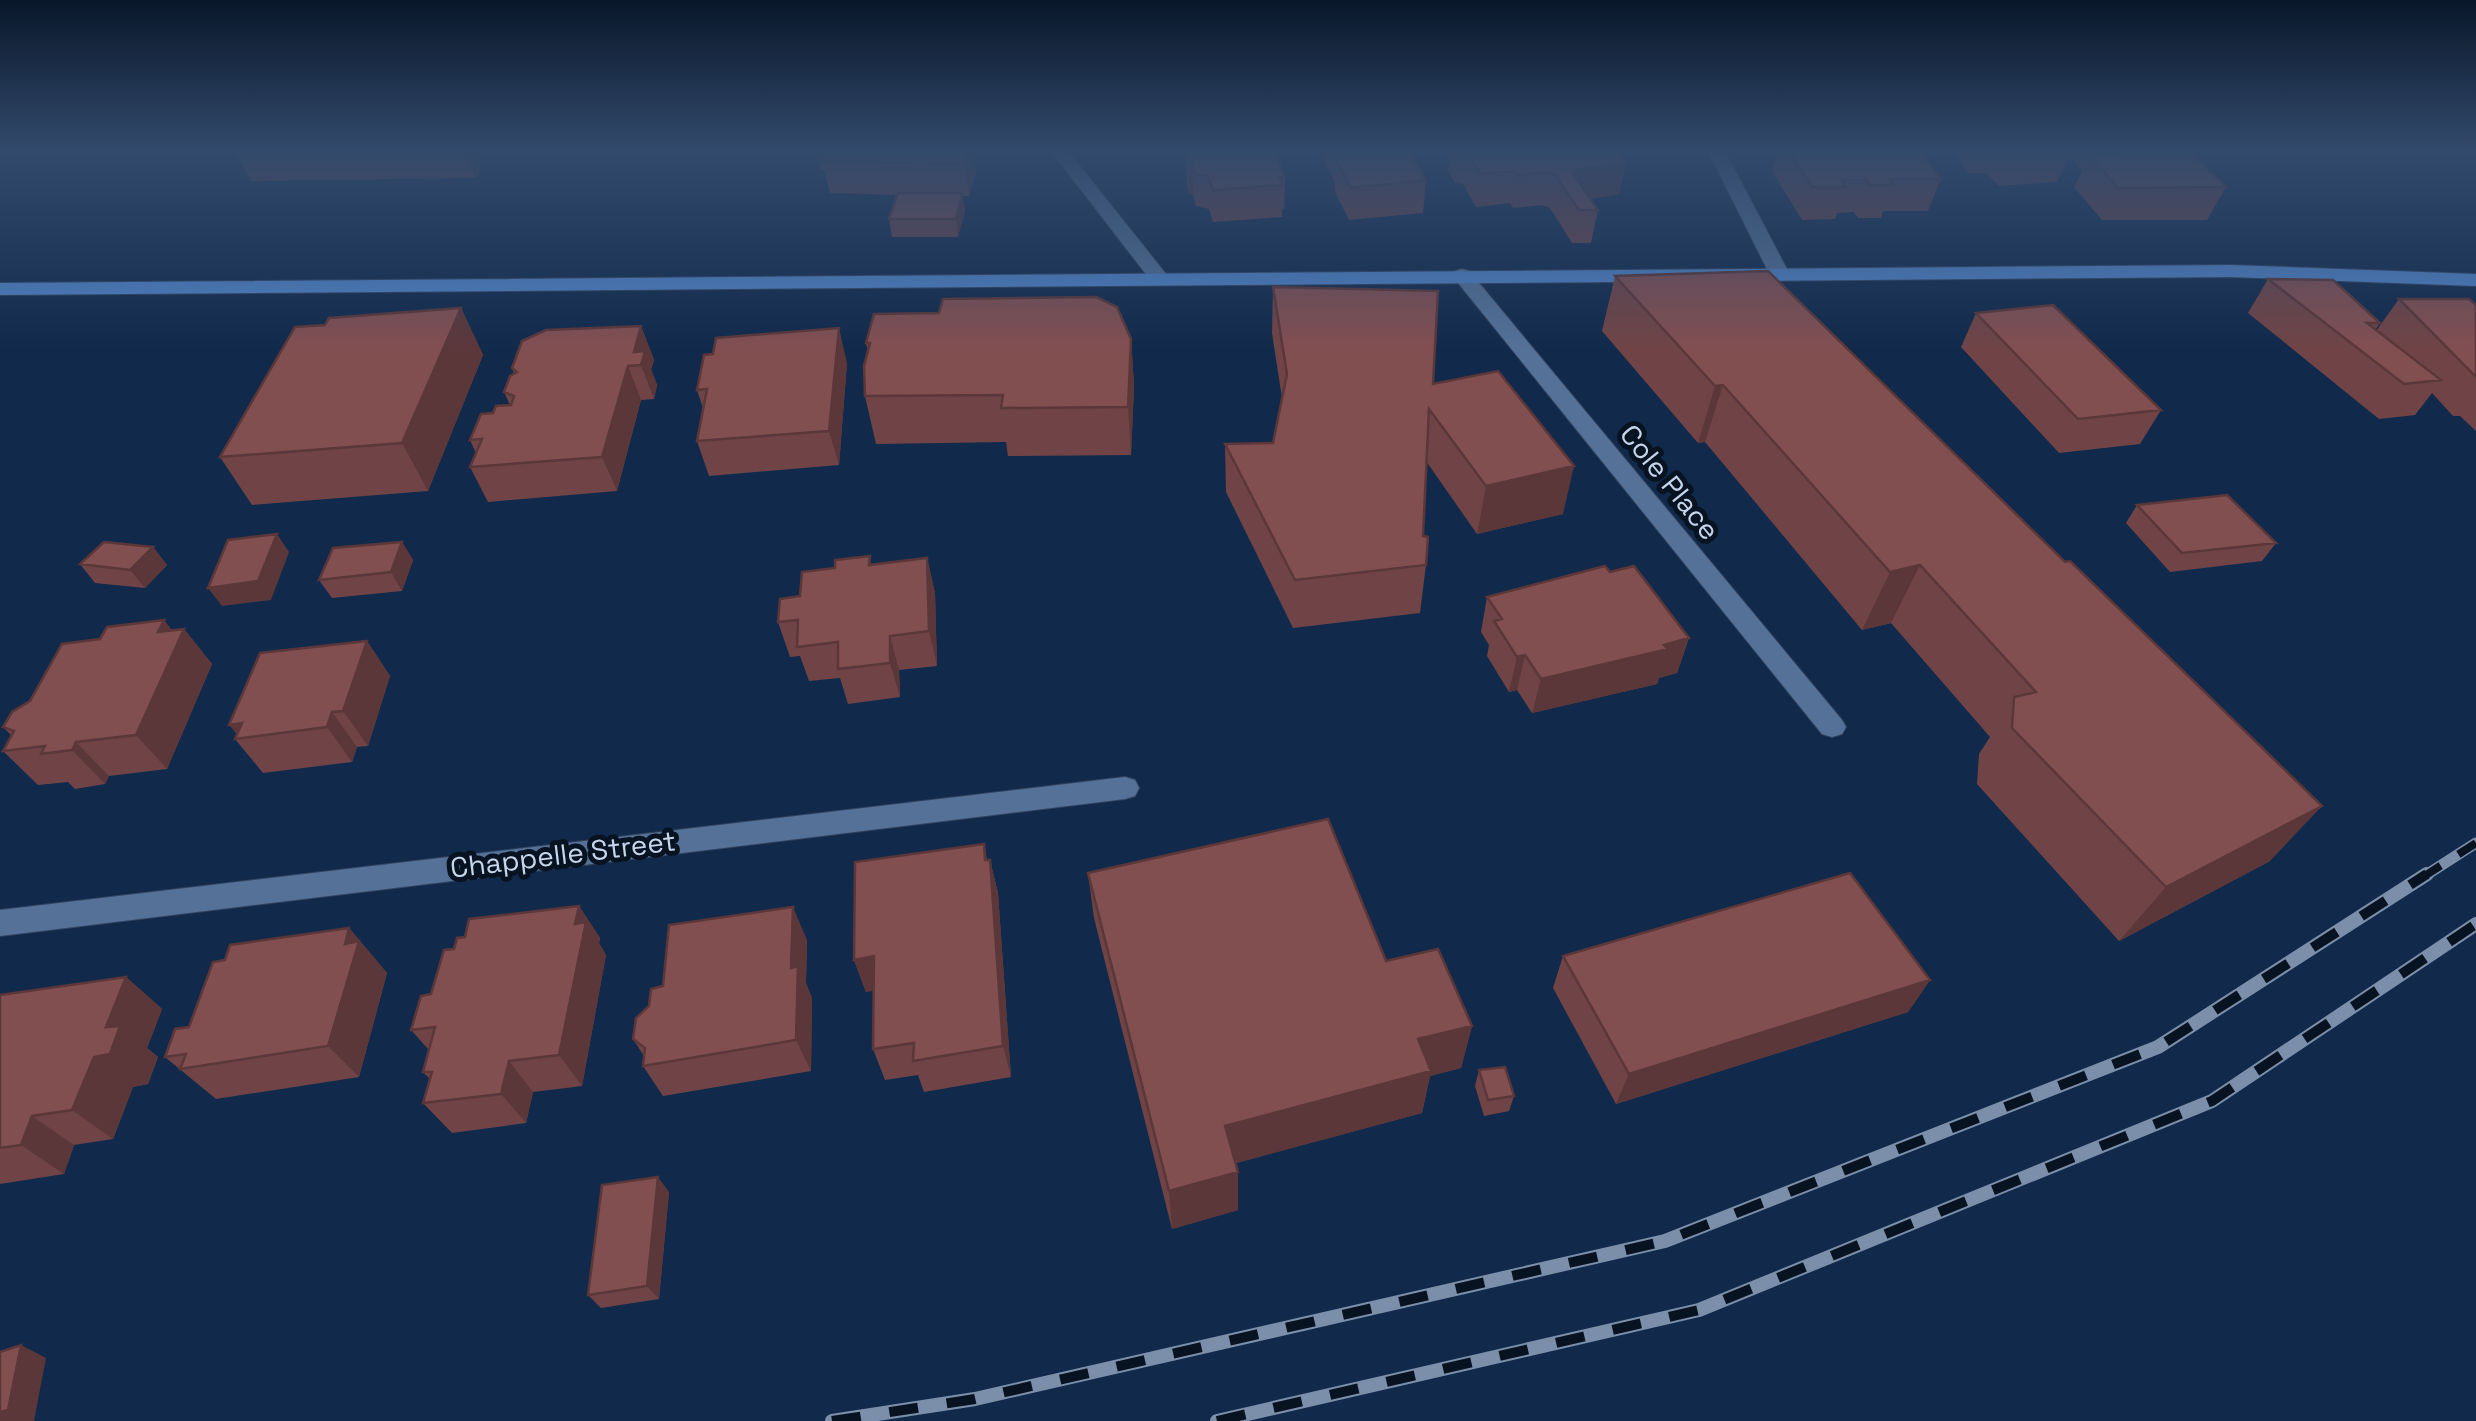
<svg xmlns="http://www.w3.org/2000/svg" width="2476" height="1421" font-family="'Space Grotesk',sans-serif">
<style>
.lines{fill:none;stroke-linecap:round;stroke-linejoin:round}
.minor-casing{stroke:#334460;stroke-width:2}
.primary-casing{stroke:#334460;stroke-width:2}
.minor{fill:#557197;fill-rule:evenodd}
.primary{fill:#5084c9;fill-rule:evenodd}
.rail-far1-casing{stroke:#7c8faa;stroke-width:11}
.rail-casing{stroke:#7c8faa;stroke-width:14}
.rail-far1{stroke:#081322;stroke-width:8;stroke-dasharray:21;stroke-linecap:butt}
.rail{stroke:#081322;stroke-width:10;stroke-dasharray:29;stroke-linecap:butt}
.wall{fill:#704446}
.shaded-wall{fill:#5b3739}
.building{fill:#824f51;stroke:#5b3739;stroke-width:2.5}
.labels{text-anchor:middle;stroke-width:10;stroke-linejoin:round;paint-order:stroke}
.street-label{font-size:28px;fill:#c5d5ea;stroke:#081322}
</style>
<rect width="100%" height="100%" fill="#112a4c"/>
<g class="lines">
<defs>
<path id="minor" d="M 1051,151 L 1068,151 L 1166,274 L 1166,282 L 1152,282 Z
M 1708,151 L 1725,151 L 1789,273 L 1786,277 L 1779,279 L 1769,273 Z
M 1462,269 L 1469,271 L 1842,720 L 1846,727 L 1842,734 L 1832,737 L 1822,734 L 1455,279 L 1455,271 Z
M 1125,777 L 1135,780 L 1139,788 L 1135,796 L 1125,799 L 0,936 L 0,910 Z"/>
<path id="primary" d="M 2230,265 L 2476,274 L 2476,286 L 2230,277 L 0,295 L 0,283 Z"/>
</defs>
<use href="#minor" class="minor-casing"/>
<use href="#primary" class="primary-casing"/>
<use href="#minor" class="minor"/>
<use href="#primary" class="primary"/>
<defs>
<path id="rail-far1" d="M 2423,877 L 2476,843"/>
<path id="rail" d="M 832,1421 L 975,1399 L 1665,1241 L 2158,1047 L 2427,874
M 1217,1421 L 1699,1310 L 2212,1101 L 2476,924"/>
</defs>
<use href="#rail-far1" class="rail-far1-casing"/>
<use href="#rail" class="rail-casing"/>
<use href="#rail-far1" class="rail-far1"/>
<use href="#rail" class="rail"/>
</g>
<path class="wall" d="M 234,151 L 480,151 L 479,175 L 475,178 L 251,181 Z
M 816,151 L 974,151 L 973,155 L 976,171 L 969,196 L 962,196 L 965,211 L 958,237 L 892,237 L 889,219 L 897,195 L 830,193 L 824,170 L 821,170 Z
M 1192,151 L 1275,151 L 1285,177 L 1284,209 L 1282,209 L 1282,217 L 1213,222 L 1209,209 L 1196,206 L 1193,194 L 1189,194 L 1187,184 L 1186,152 Z
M 1322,151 L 1409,151 L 1426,180 L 1423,213 L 1349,220 L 1335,192 L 1335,182 L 1322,157 Z
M 1442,151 L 1617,151 L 1626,162 L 1619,194 L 1590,199 L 1598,210 L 1591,243 L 1572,243 L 1550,208 L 1542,205 L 1513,208 L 1510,203 L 1476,207 L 1463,184 L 1455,183 L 1448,170 L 1449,161 Z
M 1778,151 L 1920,151 L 1941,179 L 1928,211 L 1883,211 L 1881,218 L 1858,218 L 1854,212 L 1837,213 L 1835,219 L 1802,220 L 1772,171 Z
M 1954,151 L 2189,151 L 2226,187 L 2207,220 L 2102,220 L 2074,187 L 2082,171 L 2070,156 L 2057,182 L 1999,186 L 1986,173 L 1968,173 Z
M 1615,276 L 2270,861 L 2119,941 L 1977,784 L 1979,754 L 1990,737 L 1891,623 L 1862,630 L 1705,442 L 1698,443 L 1602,331 Z
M 2268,279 L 2380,323 L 2375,330 L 2376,331 L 2399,299 L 2476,305 L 2476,431 L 2460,416 L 2453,416 L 2432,393 L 2415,415 L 2379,419 L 2248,313 Z
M 1273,287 L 1433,384 L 1563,514 L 1477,534 L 1426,461 L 1423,536 L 1426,565 L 1420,613 L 1293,628 L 1226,492 L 1225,444 L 1273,443 L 1282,398 L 1272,333 Z
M 461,308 L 483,355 L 428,491 L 252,505 L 220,457 L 325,325 Z
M 1976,313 L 2161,410 L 2140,444 L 2059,453 L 1961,347 Z
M 641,326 L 654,360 L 651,369 L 657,385 L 654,399 L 641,400 L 617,491 L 488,502 L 470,467 L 476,453 L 470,440 L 493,413 L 510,405 L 504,392 L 514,374 L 512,368 Z
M 1131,339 L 1134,386 L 1131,455 L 1008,456 L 1006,442 L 876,444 L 865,396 L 868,351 L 866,343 Z
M 847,363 L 839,465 L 709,476 L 697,441 L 703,408 L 697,390 Z
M 2137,505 L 2276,543 L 2262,561 L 2170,572 L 2126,523 Z
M 402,542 L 413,560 L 402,591 L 332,598 L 319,580 Z
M 153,547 L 167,565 L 145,588 L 95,583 L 80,564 Z
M 927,558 L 935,593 L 937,666 L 899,670 L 900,697 L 848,704 L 840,678 L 809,681 L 800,656 L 790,657 L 778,622 L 800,596 L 872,565 Z
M 1610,572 L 1689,638 L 1677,673 L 1659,678 L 1657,684 L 1532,713 L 1517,690 L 1509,692 L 1487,656 L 1489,645 L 1481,632 L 1487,597 Z
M 164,620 L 172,631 L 184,629 L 212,664 L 167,769 L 109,776 L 105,784 L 75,789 L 68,782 L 38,785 L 3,751 L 12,736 L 3,727 L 30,701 L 100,639 Z
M 367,641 L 390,676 L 368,746 L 357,747 L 352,762 L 263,773 L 235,739 Z
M 984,844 L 987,860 L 990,860 L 998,893 L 1011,1077 L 924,1092 L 918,1075 L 885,1080 L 873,1049 L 874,990 L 866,992 L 854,960 Z
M 1088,873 L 1386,961 L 1472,1026 L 1461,1068 L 1430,1076 L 1422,1113 L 1236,1163 L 1238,1210 L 1172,1229 L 1094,918 Z
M 579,906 L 600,938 L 599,943 L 606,955 L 582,1086 L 533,1092 L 526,1123 L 452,1133 L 423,1103 L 430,1079 L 423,1072 L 429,1050 L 411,1030 L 431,994 Z
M 349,928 L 387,973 L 359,1077 L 216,1099 L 165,1057 Z
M 807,940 L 806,983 L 812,998 L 811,1071 L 663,1096 L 643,1066 L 644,1056 L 633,1039 L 663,986 Z
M 1563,956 L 1930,980 L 1908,1012 L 1616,1104 L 1553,988 Z
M 126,977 L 162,1009 L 147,1048 L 158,1057 L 148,1084 L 133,1087 L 113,1139 L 74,1145 L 64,1174 L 0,1184 L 0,995 Z
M 1479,1070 L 1514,1096 L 1509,1111 L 1484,1116 L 1475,1086 Z
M 669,1192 L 659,1299 L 601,1308 L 588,1295 Z"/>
<path class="shaded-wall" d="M 463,151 L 480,151 L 479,175 L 475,178 Z
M 965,151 L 974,151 L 973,155 L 976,171 L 969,196 L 964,164 Z
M 1192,161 L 1193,194 L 1189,194 L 1188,162 Z
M 1626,162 L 1619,194 L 1573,202 L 1578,174 L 1576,170 Z
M 962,193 L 965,211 L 958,237 L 956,219 Z
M 461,308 L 483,355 L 428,491 L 402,443 Z
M 641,326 L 654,360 L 651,369 L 657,385 L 654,399 L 641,365 L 634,352 Z
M 839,328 L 847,363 L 839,465 L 829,431 Z
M 1131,339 L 1134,386 L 1131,455 L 1128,407 Z
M 628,366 L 641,400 L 617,491 L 602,457 Z
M 1723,385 L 1705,442 L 1698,443 L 1715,386 Z
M 1574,466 L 1563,514 L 1477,534 L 1486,486 Z
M 277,534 L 289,552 L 271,600 L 222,606 L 208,588 Z
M 402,542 L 413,560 L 402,591 L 391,572 Z
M 153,547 L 167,565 L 145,588 L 130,570 Z
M 927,558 L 935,593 L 937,666 L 929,631 Z
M 1920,565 L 1891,623 L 1862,630 L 1890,572 Z
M 164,620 L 179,640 L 184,629 L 212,664 L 167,769 L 136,735 L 158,632 Z
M 890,636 L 899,670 L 900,697 L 890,663 Z
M 1689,638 L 1677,673 L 1659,678 L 1657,684 L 1532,713 L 1541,679 Z
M 367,641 L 390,676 L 368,746 L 343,711 Z
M 1525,655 L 1517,690 L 1509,692 L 1517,657 Z
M 332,712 L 357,747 L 352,762 L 327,727 Z
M 242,723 L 240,738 L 229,725 Z
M 76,742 L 109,776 L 105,784 L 72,750 Z
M 2322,806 L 2270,861 L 2119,941 L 2166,887 Z
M 990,860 L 998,893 L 1011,1077 L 1003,1046 Z
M 579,906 L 600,938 L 599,943 L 606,955 L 582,1086 L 559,1055 L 575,924 Z
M 793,907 L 807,940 L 806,983 L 812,998 L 811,1071 L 796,1040 L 791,968 Z
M 349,928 L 387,973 L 359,1077 L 328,1046 L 345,944 Z
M 874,956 L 885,988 L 866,992 L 854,960 Z
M 126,977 L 162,1009 L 147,1048 L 158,1057 L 148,1084 L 133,1087 L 113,1139 L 72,1110 Z
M 1930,980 L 1908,1012 L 1616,1104 L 1629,1074 Z
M 1472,1026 L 1461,1068 L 1430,1076 L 1422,1113 L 1226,1166 L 1225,1126 L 1418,1039 Z
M 509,1061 L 533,1092 L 526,1123 L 501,1094 Z
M 32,1116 L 74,1145 L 64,1174 L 21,1145 Z
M 1238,1172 L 1238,1210 L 1172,1229 L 1169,1191 Z
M 658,1177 L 669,1192 L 659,1299 L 647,1286 Z
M 21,1345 L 46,1358 L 34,1421 L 0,1421 L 0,1412 Z"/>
<path class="building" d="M 826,151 L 968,151 L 964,164 L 822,161 Z
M 1195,151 L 1275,151 L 1285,177 L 1280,177 L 1283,185 L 1213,190 L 1208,176 L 1195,174 L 1192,161 L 1188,162 L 1186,152 Z
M 1337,151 L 1409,151 L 1426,180 L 1351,188 L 1336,160 L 1342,160 Z
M 1459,151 L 1617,151 L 1626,162 L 1576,170 L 1578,174 L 1573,174 L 1598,210 L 1579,210 L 1555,175 L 1548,172 L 1518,175 L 1515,171 L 1480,174 L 1467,152 Z
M 1789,151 L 1920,151 L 1941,179 L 1889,179 L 1893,185 L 1869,185 L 1866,180 L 1841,180 L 1846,187 L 1812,187 Z
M 2009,151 L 2068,151 L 2013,154 Z
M 2115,151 L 2189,151 L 2226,187 L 2118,188 L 2089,155 L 2119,155 Z
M 898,193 L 962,193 L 956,219 L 889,219 Z
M 1768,271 L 2065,562 L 2070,561 L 2322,806 L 2166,887 L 2012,728 L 2014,697 L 2036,692 L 1920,565 L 1890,572 L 1723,385 L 1715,386 L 1615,276 Z
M 2268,279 L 2333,280 L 2380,323 L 2367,323 L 2441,380 L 2404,384 Z
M 1273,287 L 1438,291 L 1433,384 L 1498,371 L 1574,466 L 1486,486 L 1429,409 L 1423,536 L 1428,537 L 1426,565 L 1295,580 L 1225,444 L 1273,443 L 1287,374 Z
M 1096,297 L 1117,307 L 1131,339 L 1128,407 L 1001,408 L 1003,395 L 865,396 L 864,366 L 870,343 L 866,343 L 874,314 L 939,313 L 943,299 Z
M 2399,299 L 2469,299 L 2476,305 L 2476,377 Z
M 2053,305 L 2161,410 L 2078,419 L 1976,313 Z
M 461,308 L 402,443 L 220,457 L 295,327 L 325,325 L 329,318 Z
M 641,326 L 634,352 L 645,351 L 641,365 L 628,366 L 602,457 L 470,467 L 482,439 L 470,440 L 481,414 L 493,413 L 496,406 L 511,405 L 514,396 L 504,392 L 510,376 L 517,372 L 512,368 L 522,341 L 546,330 Z
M 839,328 L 829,431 L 697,441 L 707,389 L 697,390 L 704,355 L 713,354 L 716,338 Z
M 2227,495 L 2276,543 L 2182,553 L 2137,505 Z
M 277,534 L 258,581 L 208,588 L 228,540 Z
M 104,542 L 153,547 L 130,570 L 80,564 Z
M 402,542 L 391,572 L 319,580 L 333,548 Z
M 870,556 L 869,565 L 927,558 L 929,631 L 890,636 L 890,663 L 838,669 L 838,642 L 797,647 L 798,620 L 778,622 L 780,599 L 800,596 L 802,572 L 835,568 L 835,560 Z
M 1605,566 L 1610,572 L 1634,566 L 1689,638 L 1664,645 L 1668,649 L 1541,679 L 1525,655 L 1517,657 L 1494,621 L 1502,619 L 1487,597 Z
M 164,620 L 158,632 L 184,629 L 136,735 L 76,742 L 72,750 L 41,754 L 45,746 L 3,751 L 14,731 L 3,727 L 12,712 L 30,701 L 62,644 L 100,639 L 107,627 Z
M 367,641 L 343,711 L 332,712 L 327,727 L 235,739 L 242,723 L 229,725 L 260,653 Z
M 1328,819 L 1386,961 L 1438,949 L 1472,1026 L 1418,1039 L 1431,1071 L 1225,1126 L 1238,1172 L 1169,1191 L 1088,873 Z
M 984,844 L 985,860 L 990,860 L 1003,1046 L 913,1061 L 914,1043 L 873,1049 L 874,956 L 854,960 L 855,862 Z
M 1850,873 L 1930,980 L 1629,1074 L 1563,956 Z
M 579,906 L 575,924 L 586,922 L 559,1055 L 509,1061 L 501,1094 L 423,1103 L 432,1072 L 423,1072 L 435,1027 L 411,1030 L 421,996 L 431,994 L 444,950 L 454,949 L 457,938 L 465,937 L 469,919 Z
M 793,907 L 791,968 L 798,966 L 796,1040 L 643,1066 L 645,1048 L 633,1039 L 636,1018 L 649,1006 L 651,989 L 663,986 L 669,925 Z
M 349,928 L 345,944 L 359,941 L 328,1046 L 180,1069 L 186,1054 L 165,1057 L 175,1029 L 189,1027 L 213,962 L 225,960 L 230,945 Z
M 126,977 L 106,1027 L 120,1026 L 110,1054 L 94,1057 L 72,1110 L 32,1116 L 21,1145 L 0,1148 L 0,995 Z
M 1505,1067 L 1514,1096 L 1488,1100 L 1479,1070 Z
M 658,1177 L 647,1286 L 588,1295 L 602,1185 Z
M 21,1345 L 8,1410 L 0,1412 L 0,1352 Z"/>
<linearGradient id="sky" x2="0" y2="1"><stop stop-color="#09172a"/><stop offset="0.43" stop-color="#324a6c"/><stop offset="1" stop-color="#324a6c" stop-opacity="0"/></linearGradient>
<rect width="2476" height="350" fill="url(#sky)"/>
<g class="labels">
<g class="street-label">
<text transform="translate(1670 482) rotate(51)" y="10">Cole Place</text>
<text transform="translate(563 854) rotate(-7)" y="10">Chappelle Street</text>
</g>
</g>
</svg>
